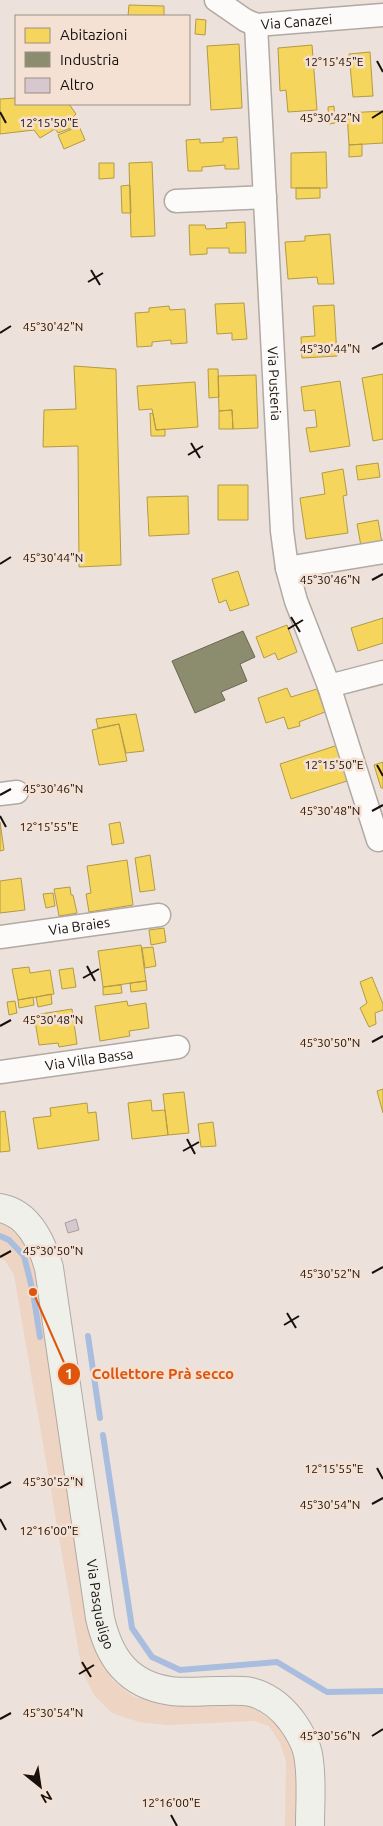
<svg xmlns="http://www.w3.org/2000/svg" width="383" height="1826" font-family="Ubuntu,sans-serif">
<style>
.green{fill:#edd4c3}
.homes{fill:#f6d55c;stroke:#b39a44}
.industry{fill:#8c8c6e;stroke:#696751}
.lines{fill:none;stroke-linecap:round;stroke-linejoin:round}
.stream{stroke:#a9bedf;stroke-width:6}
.building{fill:#d6c8ce;stroke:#a7a0a0}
.street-casing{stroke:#b1a9a3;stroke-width:25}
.secondary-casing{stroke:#b1a9a3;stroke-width:30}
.street{stroke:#fcfbfa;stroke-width:22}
.secondary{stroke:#f0f0ea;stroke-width:28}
.ticks{fill:none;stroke:#17100c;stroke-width:2}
.labels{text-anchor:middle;stroke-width:5;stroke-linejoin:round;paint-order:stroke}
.street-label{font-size:14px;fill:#17100c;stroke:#f4e1d3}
.ticks-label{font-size:12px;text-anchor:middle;fill:#17100c;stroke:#f4e1d3;stroke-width:5;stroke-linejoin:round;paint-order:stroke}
.leader{fill:none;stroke:#de550c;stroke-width:2}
.callout-dot{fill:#de550c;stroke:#f4e1d3;stroke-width:2}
.mark-label{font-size:15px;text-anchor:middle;font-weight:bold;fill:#fff}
.callout-label{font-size:15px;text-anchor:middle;font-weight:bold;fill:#de550c;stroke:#f4e1d3;stroke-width:5;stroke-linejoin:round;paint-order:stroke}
</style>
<rect width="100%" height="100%" fill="#ece2db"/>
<path class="green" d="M 0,1221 C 14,1230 24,1239 33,1253 L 97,1648 L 112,1680 L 134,1697 L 169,1704 L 240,1703 L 254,1708 L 278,1725 L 286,1736 L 298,1762 L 299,1826 L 285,1826 L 286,1761 L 280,1743 L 269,1726 L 254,1721 L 167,1725 L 139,1722 L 112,1713 L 94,1695 L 82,1671 L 14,1275 L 5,1261 L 0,1258 Z"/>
<path class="homes" d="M 129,5 L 164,6 L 164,16 L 128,16 Z
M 196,19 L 206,20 L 205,35 L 195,34 Z
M 239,44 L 242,108 L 211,110 L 207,46 Z
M 312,45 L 317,110 L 288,112 L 286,90 L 280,91 L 278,48 Z
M 370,52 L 373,96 L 353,97 L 349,54 Z
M 16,98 L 16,104 L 69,104 L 76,114 L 73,117 L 79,125 L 58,133 L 55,129 L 40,138 L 34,130 L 0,134 L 0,99 Z
M 334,106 L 335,123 L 329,124 L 328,107 Z
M 383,111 L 383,143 L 349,145 L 347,113 Z
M 79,126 L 85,140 L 64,149 L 58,135 Z
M 237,137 L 239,169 L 225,169 L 225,165 L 202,167 L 202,171 L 188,171 L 186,140 L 200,139 L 200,143 L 223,142 L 223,138 Z
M 362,144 L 362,156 L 349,157 L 349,145 Z
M 326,152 L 327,188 L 291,188 L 291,153 Z
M 152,162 L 155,236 L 131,237 L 129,163 Z
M 99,163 L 114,163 L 114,178 L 99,179 Z
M 130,185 L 131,213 L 122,213 L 121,186 Z
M 296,188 L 320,188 L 320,198 L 296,199 Z
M 245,222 L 246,253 L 229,253 L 229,248 L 207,248 L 207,254 L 190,255 L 189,225 L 205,225 L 206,229 L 227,228 L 226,223 Z
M 330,234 L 334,284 L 318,284 L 317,277 L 288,279 L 285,242 L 305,241 L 305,236 Z
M 244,303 L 247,339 L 232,340 L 232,333 L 217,334 L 215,304 Z
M 334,305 L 337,356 L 302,358 L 301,337 L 315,336 L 313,306 Z
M 169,306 L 170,310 L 185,309 L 187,343 L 171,344 L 171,340 L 152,342 L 152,346 L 137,347 L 135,313 L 149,312 L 149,308 Z
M 74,366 L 116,369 L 121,565 L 79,567 L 78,446 L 43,447 L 44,410 L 76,409 Z
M 208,369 L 218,369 L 219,397 L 209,398 Z
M 383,374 L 383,439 L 373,441 L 362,378 Z
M 256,375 L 258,428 L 233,429 L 232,410 L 219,411 L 218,376 Z
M 340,381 L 350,446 L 310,452 L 306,428 L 317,427 L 315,410 L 304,411 L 301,387 Z
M 195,382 L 198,427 L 156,430 L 152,409 L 139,410 L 137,386 Z
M 232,410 L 233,429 L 219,429 L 219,411 Z
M 150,413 L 153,414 L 156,430 L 165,429 L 165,436 L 151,436 Z
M 378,463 L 380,477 L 358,480 L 356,466 Z
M 343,469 L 347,495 L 343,496 L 348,533 L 306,539 L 300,498 L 325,494 L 322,473 Z
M 218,485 L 248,485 L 248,520 L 218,520 Z
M 188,496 L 189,534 L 149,536 L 147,497 Z
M 378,520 L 382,543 L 361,546 L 357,524 Z
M 238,571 L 249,605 L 230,611 L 226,600 L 219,603 L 212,579 Z
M 383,618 L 383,643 L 358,651 L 351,628 Z
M 287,625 L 297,652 L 278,660 L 275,653 L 264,658 L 256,637 Z
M 287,688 L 291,697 L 317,689 L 325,712 L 299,722 L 300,726 L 288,729 L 284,717 L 266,723 L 258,698 Z
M 136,714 L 144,751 L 126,753 L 119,724 L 98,728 L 96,719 Z
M 119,724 L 127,761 L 99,765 L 92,730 Z
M 338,745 L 350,780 L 291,799 L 280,764 Z
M 383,762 L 383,788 L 381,788 L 374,765 Z
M 0,822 L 4,850 L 0,851 Z
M 120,822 L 124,843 L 112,845 L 109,824 Z
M 150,855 L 155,890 L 140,892 L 135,858 Z
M 127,860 L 133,905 L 89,912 L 86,894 L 91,893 L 87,866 Z
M 21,878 L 25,910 L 0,913 L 0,881 Z
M 70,887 L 71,895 L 73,895 L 77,913 L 59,916 L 54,889 Z
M 53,893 L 55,906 L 46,908 L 43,894 Z
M 164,928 L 166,942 L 151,945 L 149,930 Z
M 141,945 L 146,981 L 103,987 L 98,951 Z
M 153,947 L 156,966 L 145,968 L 142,948 Z
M 29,967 L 30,973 L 50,970 L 54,994 L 18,1000 L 12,969 Z
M 73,968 L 76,987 L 62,989 L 59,970 Z
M 372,977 L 383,1004 L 383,1010 L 375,1013 L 376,1024 L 369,1027 L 360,1008 L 367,1003 L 360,982 Z
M 146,981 L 147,990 L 131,992 L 130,983 Z
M 121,985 L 122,993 L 103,995 L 103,987 Z
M 51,994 L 52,1004 L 38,1007 L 36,997 Z
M 33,997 L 34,1005 L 19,1008 L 18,1000 Z
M 15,1001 L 17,1013 L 9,1015 L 7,1002 Z
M 127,1001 L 128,1006 L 146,1003 L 149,1028 L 129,1031 L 130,1036 L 100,1041 L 95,1006 Z
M 72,1009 L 77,1044 L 59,1047 L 58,1043 L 39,1045 L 34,1015 Z
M 383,1089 L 383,1113 L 377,1091 Z
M 184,1092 L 189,1133 L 168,1135 L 163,1094 Z
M 151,1100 L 152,1111 L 165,1110 L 168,1135 L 132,1139 L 128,1103 Z
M 87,1103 L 88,1113 L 96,1112 L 99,1140 L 38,1149 L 33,1118 L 51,1116 L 50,1108 Z
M 5,1111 L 10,1151 L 0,1152 L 0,1112 Z
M 213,1122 L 216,1146 L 201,1147 L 198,1124 Z"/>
<path class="industry" d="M 243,631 L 255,657 L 240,664 L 247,681 L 221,692 L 225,700 L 195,713 L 172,661 Z"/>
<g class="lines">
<path class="stream" d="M 0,1236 L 9,1240 L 24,1256 L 33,1292 L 40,1337
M 88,1336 L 100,1418
M 103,1435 L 132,1628 L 152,1657 L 180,1670 L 277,1662 L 327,1692 L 383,1691"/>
</g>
<path class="building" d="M 76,1219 L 79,1230 L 68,1233 L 65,1223 Z"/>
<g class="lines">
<defs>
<g id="street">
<path id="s1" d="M 216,0 L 245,20 L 256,25 L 383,15"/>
<path id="s2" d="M 256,25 L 282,531 L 287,568 L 296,601 L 329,686 L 378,840"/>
<path d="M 176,201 L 265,197"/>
<path d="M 287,568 L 383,552"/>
<path d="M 329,686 L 383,672"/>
<path d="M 0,794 L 17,792"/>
<path id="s3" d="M 0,937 L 159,915"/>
<path id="s4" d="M 0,1072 L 178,1047"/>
</g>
<g id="secondary">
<path id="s5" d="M 0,1208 C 29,1213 42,1243 49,1268 L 100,1618 C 109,1658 128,1685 171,1691 C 186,1693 202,1691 217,1691 C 227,1691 241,1690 251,1692 C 267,1696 281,1707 291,1720 C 299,1731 308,1747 309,1761 C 312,1782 310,1805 310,1826"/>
</g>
</defs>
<use href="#street" class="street-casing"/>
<use href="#secondary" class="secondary-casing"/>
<use href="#street" class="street"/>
<use href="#secondary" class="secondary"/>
</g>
<path class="ticks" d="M 377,61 L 383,72M 0,112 L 6,123M 372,118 L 383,111M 91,270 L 100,285M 88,282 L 103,273M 0,333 L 11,326M 372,349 L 383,343M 191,443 L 200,458M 188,455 L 203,446M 0,564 L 11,557M 372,580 L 383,574M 291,617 L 300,632M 288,629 L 303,620M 377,765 L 383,776M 0,795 L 11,789M 372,811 L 383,805M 0,816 L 6,827M 87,966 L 95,981M 83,978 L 99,969M 0,1026 L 11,1020M 372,1042 L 383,1036M 187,1139 L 195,1154M 183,1151 L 199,1142M 0,1257 L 11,1251M 372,1273 L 383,1267M 287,1313 L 296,1328M 284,1325 L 299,1316M 377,1468 L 383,1479M 0,1488 L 11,1482M 372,1504 L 383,1498M 0,1519 L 6,1530M 82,1662 L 91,1677M 79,1674 L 94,1665M 0,1719 L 11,1713M 372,1736 L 383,1729M 171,1815 L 177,1826"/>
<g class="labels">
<g class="street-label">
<text dy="5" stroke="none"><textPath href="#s1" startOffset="88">Via Canazei</textPath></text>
<text dy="5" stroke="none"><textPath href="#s2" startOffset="359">Via Pusteria</textPath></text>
<text dy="5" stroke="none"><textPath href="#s3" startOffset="80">Via Braies</textPath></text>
<text dy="5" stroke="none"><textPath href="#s4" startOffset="90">Via Villa Bassa</textPath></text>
<text dy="5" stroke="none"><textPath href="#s5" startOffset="422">Via Pasqualigo</textPath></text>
</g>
</g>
<g class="ticks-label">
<text x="334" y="66">12°15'45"E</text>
<text x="330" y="122">45°30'42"N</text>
<text x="49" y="127">12°15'50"E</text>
<text x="53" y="331">45°30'42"N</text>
<text x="330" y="353">45°30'44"N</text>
<text x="53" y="562">45°30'44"N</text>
<text x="330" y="584">45°30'46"N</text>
<text x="334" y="769">12°15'50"E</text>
<text x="53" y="793">45°30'46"N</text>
<text x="330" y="815">45°30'48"N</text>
<text x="49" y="831">12°15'55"E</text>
<text x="53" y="1024">45°30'48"N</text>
<text x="330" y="1047">45°30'50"N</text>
<text x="53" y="1255">45°30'50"N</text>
<text x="330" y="1278">45°30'52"N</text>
<text x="334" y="1473">12°15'55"E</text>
<text x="53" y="1486">45°30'52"N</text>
<text x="330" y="1509">45°30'54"N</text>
<text x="49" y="1535">12°16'00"E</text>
<text x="53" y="1717">45°30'54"N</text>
<text x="330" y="1740">45°30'56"N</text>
<text x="171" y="1807">12°16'00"E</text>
</g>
<path class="leader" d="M33 1292L69 1374"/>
<g class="callout-dot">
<circle cx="33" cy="1292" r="5"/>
<circle cx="69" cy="1374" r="12"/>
</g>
<g class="mark-label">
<text x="69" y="1379">1</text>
</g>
<g class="callout-label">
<text x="163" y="1379">Collettore Prà secco</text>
</g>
<rect x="15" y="15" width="175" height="90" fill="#f4e1d3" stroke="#9c8d83"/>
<rect x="25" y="28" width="25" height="15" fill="#f6d55c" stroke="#9c8d83"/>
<text x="60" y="40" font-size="15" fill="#17100c">Abitazioni</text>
<rect x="25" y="52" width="25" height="15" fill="#8c8c6e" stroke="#9c8d83"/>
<text x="60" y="65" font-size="15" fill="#17100c">Industria</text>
<rect x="25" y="78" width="25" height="15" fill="#d6c8ce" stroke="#9c8d83"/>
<text x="60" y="90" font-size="15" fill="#17100c">Altro</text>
<g transform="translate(40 1786) rotate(150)" stroke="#f4e1d3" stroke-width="4" paint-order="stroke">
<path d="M0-4L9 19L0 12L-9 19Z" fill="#17100c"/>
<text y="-8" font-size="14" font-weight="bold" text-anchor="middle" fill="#17100c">N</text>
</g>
</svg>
